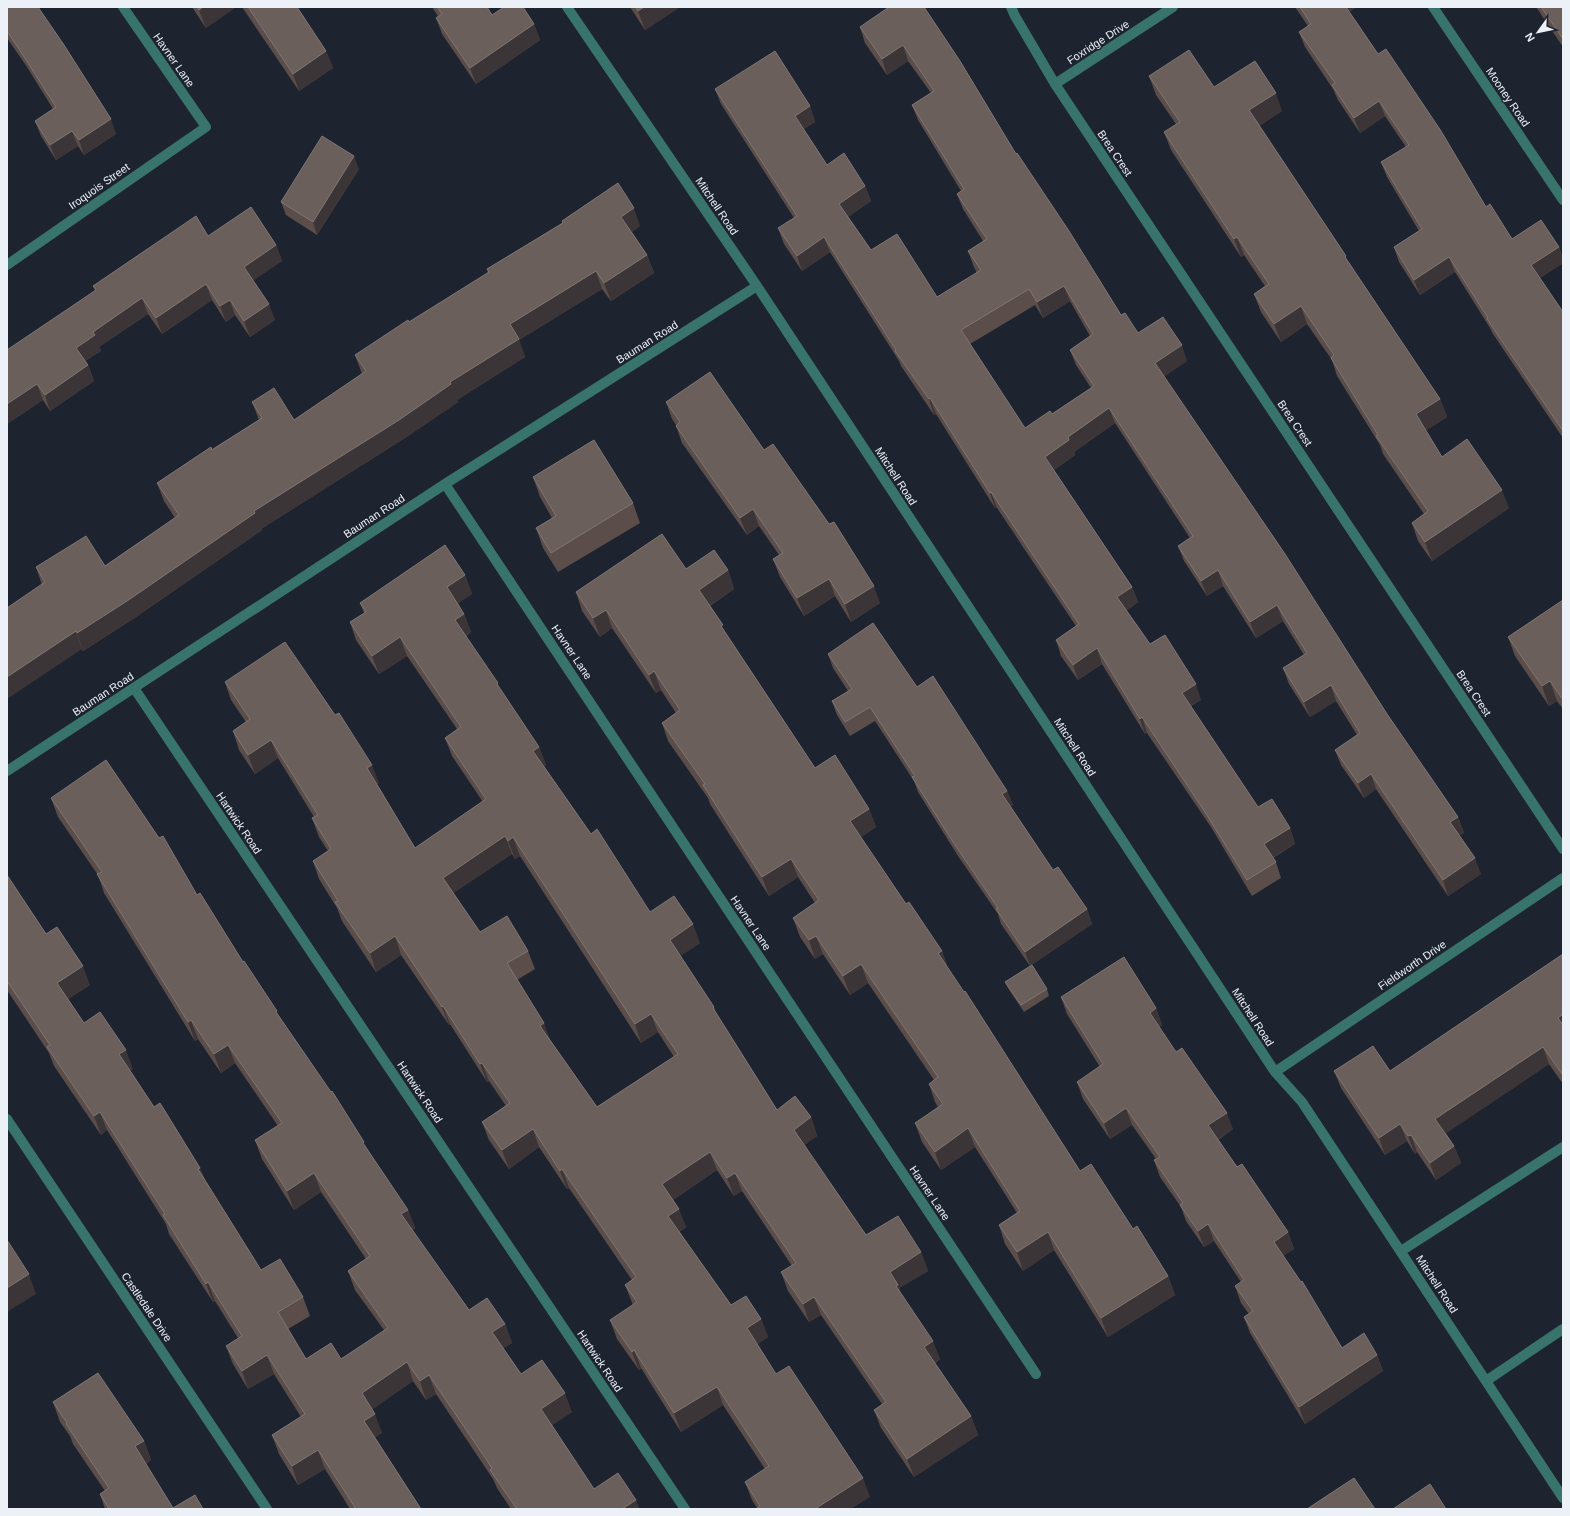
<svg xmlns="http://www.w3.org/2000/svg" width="1570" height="1516" font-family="Helvetica,sans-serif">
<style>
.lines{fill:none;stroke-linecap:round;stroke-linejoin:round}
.minor{stroke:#38746c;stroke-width:10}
.wall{fill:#5b4d49;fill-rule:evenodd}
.shaded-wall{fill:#3c3537}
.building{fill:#6b5f5c;stroke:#7f7674;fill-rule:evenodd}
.labels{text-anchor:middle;stroke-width:3;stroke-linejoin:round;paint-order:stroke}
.street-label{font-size:11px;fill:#ecf1f8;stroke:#1d242f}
</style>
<rect width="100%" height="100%" fill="#1d242f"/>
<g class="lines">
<path class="minor" d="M 567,7 L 757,286 L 1275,1072 L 1302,1102 L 1563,1498
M 1011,7 L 1015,16 L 1055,84 L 1563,849
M 1433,7 L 1563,200
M 1055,84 L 1173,7
M 7,265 L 206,127 L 123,7
M 445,484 L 1036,1374
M 134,688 L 685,1509
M 7,771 L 445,484 L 757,286
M 1275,1072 L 1563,878
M 7,1119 L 267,1509
M 1401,1251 L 1563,1147
M 1486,1381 L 1563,1329"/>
</g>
<path class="wall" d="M 7,7 L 116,134 L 84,155 L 78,146 L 56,160 L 41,136 L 35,121 L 53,109 L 27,67 L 7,38 Z
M 192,7 L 236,7 L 206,28 Z
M 242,7 L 297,7 L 326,51 L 333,68 L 299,91 Z
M 432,7 L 487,7 L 492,15 L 534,24 L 540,40 L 476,84 L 442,34 L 436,18 L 438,16 Z
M 630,7 L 680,7 L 645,30 Z
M 889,7 L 1016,154 L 1121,315 L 1138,333 L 1187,361 L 1164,376 L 1387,714 L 1458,817 L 1464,833 L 1459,835 L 1481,874 L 1448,896 L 1376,789 L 1364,798 L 1341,765 L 1335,750 L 1357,735 L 1336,701 L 1310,717 L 1289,684 L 1283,668 L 1304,655 L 1283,621 L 1256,638 L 1223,586 L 1207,596 L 1184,561 L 1178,546 L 1190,538 L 1115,423 L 1074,452 L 1075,455 L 1054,470 L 1132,587 L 1138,602 L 1126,611 L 1150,644 L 1201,700 L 1191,706 L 1258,807 L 1290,828 L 1295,844 L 1273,858 L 1276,862 L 1281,878 L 1252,896 L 1211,827 L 1147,733 L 1145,734 L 1102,664 L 1078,680 L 1061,656 L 1056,640 L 1076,626 L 997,508 L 995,508 L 936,414 L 934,415 L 901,366 L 899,361 L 830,252 L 802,271 L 784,244 L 778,228 L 794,218 L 721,104 L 715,89 L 810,106 L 815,122 L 804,129 L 827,165 L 865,186 L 871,201 L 848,217 L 871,250 L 937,297 L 977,273 L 974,267 L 968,251 L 983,241 L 963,209 L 957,194 L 961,191 L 918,120 L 912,105 L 931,93 L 908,61 L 887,75 L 865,43 L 860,27 ZM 1070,301 L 1090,336 L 1070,350 L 1076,365 L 1091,388 L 1052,414 L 1025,428 L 970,344 L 1035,305 L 1043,318 Z
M 1295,7 L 1355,7 L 1355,8 L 1349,12 L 1378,54 L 1486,207 L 1512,239 L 1559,247 L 1563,259 L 1563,263 L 1540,278 L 1563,312 L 1563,438 L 1493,334 L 1490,328 L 1455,272 L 1420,295 L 1399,262 L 1394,247 L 1419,231 L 1387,177 L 1381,162 L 1406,147 L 1385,116 L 1360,133 L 1338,100 L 1333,89 L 1305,47 L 1299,32 L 1308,26 Z
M 1536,7 L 1563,7 L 1563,47 Z
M 1149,76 L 1214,87 L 1282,111 L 1259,126 L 1349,263 L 1440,399 L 1447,417 L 1425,431 L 1442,457 L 1509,508 L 1432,561 L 1418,541 L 1412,523 L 1424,514 L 1383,454 L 1380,445 L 1337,376 L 1332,360 L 1307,324 L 1281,342 L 1261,312 L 1254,294 L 1265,286 L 1244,255 L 1241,257 L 1171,150 L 1164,132 L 1176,124 L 1156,95 Z
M 359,169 L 317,235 L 286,215 L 281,202 Z
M 562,221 L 640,226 L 632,232 L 647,255 L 654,273 L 611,301 L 602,289 L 519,340 L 525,357 L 457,400 L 458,402 L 405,438 L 261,529 L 262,530 L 133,619 L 83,651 L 42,585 L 36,567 L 105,566 L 175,518 L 164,501 L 157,483 L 259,420 L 252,402 L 294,420 L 362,374 L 355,355 L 488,273 L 487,269 L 562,223 Z
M 208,236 L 276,245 L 282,261 L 253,280 L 275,320 L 250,337 L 235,315 L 226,322 L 212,300 L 162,334 L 148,314 L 99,347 L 101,351 L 85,361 L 88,365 L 94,381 L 50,411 L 43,400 L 7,424 L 95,290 L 93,286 Z
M 666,402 L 764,450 L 880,603 L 851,622 L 835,596 L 804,616 L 780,577 L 773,559 L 779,555 L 759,526 L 747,535 L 682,443 L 676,426 L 676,425 L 672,419 Z
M 533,477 L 633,503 L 640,523 L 558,572 L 543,548 L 536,528 L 552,518 L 540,497 Z
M 686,569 L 728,570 L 734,589 L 710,606 L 725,632 L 815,768 L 869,809 L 876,827 L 861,837 L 906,904 L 942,951 L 948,969 L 1080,1171 L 1133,1229 L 1168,1276 L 1175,1295 L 1108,1337 L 1054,1250 L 1023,1271 L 1005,1244 L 999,1225 L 1017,1213 L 975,1147 L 941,1170 L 922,1142 L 915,1123 L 938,1107 L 935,1102 L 929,1084 L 934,1080 L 868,983 L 850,995 L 823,954 L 815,959 L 800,937 L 793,918 L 815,903 L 798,877 L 769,896 L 710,804 L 708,798 L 668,741 L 662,723 L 676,713 L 661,690 L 656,693 L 612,628 L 600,637 L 582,611 L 576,592 Z
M 465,575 L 472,594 L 458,603 L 464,614 L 471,632 L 466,636 L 501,690 L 539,747 L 546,765 L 544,766 L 591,834 L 650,912 L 700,943 L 680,956 L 714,1007 L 716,1013 L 777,1110 L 811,1117 L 817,1136 L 804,1145 L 866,1235 L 921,1252 L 928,1271 L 899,1288 L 901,1293 L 940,1359 L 935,1363 L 971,1416 L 978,1435 L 914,1477 L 881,1428 L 874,1410 L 882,1404 L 821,1315 L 809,1322 L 788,1291 L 781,1272 L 792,1266 L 742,1191 L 734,1196 L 717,1170 L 673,1200 L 686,1227 L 679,1232 L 731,1305 L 761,1319 L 768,1337 L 757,1344 L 776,1374 L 870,1497 L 757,1508 L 752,1500 L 745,1482 L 765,1469 L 723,1405 L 681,1432 L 641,1368 L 639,1370 L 617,1339 L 610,1320 L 633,1305 L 625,1285 L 632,1280 L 569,1188 L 567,1189 L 539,1147 L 509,1169 L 489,1140 L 482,1122 L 506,1106 L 489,1081 L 487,1082 L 450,1024 L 449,1025 L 401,955 L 376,972 L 342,921 L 337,908 L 319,879 L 313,861 L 328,851 L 319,837 L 312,818 L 314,817 L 278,758 L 255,774 L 239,750 L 233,731 L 246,722 L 231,700 L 225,682 L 379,783 L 377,784 L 415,848 L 483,802 L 452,756 L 445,738 L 457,729 L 407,656 L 379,674 L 356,640 L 350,622 L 364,613 L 360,603 ZM 512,854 L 515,859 L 520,856 L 641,1043 L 658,1032 L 674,1057 L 597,1107 L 550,1040 L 517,980 L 535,969 L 528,951 L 480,932 L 453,893 Z
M 1563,600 L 1563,709 L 1557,701 L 1549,706 L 1515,656 L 1508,637 Z
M 828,654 L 917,687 L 1007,791 L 1013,805 L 1010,806 L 1053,870 L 1087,909 L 1092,924 L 1030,966 L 1001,924 L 998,914 L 958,856 L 918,792 L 914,781 L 875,721 L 850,736 L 837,715 L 832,701 L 848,691 L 833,668 Z
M 51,798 L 197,895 L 279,1016 L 367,1149 L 408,1210 L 415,1228 L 412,1230 L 469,1310 L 505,1324 L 512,1343 L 503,1348 L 521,1374 L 572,1412 L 552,1425 L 594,1489 L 636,1500 L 639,1509 L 511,1509 L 497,1488 L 493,1479 L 436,1394 L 426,1400 L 413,1381 L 372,1409 L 382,1433 L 375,1437 L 421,1509 L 350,1509 L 325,1469 L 298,1485 L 279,1454 L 272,1435 L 301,1417 L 274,1374 L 248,1389 L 233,1364 L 226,1346 L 238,1338 L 215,1301 L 213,1302 L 169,1234 L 166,1224 L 107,1130 L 101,1135 L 54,1066 L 49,1053 L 7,990 L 7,875 L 46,934 L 90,985 L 68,999 L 84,1023 L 133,1069 L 130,1070 L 154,1107 L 200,1168 L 206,1182 L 261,1270 L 303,1297 L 310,1316 L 288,1329 L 306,1359 L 341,1359 L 384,1330 L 355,1290 L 348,1271 L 366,1259 L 321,1192 L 294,1210 L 262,1159 L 255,1140 L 278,1126 L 235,1063 L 221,1073 L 198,1039 L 195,1041 L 104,893 L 98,875 L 58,817 Z
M 1563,954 L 1563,1084 L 1549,1064 L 1446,1133 L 1454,1146 L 1461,1163 L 1436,1180 L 1417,1152 L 1415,1154 L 1407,1141 L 1385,1155 L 1341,1088 L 1334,1071 L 1390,1071 L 1492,1002 Z
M 1005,982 L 1047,989 L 1049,996 L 1024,1012 L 1008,988 Z
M 1061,997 L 1156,1008 L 1162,1025 L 1159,1027 L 1176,1052 L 1233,1129 L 1218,1140 L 1237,1167 L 1288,1232 L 1294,1249 L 1283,1256 L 1342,1348 L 1377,1355 L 1383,1371 L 1305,1424 L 1250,1333 L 1244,1317 L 1249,1314 L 1241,1303 L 1235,1286 L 1241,1282 L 1214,1241 L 1204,1247 L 1186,1221 L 1181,1207 L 1160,1177 L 1154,1160 L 1156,1159 L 1132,1125 L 1110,1139 L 1083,1099 L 1077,1082 L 1100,1067 L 1067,1014 Z
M 53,1402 L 144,1441 L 151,1460 L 146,1464 L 173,1508 L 203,1509 L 105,1509 L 100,1494 L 105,1491 L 73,1444 L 70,1436 L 60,1422 Z"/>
<path class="shaded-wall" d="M 203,7 L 236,7 L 206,28 L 199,10 Z
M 644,7 L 680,7 L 645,30 L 638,11 Z
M 1344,7 L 1355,7 L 1355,8 L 1346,14 Z
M 534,24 L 540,40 L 476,84 L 470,68 Z
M 903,45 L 908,61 L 887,75 L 882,59 Z
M 326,51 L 333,68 L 299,91 L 293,74 Z
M 1276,93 L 1282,111 L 1256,128 L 1249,110 Z
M 1379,101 L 1385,116 L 1360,133 L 1354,118 Z
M 810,106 L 815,122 L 800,131 L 795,116 Z
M 111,119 L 116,134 L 84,155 L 79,140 Z
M 72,131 L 78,146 L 56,160 L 50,145 Z
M 354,156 L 359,169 L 317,235 L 313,222 Z
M 865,186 L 871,201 L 845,219 L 839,204 Z
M 634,208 L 640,226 L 628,235 L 621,217 Z
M 824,237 L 830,252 L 802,271 L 797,256 Z
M 1237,237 L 1244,255 L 1241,257 L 1234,239 Z
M 276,245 L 282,261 L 250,283 L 244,267 Z
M 1559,247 L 1563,259 L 1563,263 L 1537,280 L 1531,265 Z
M 647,255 L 654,273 L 611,301 L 604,283 Z
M 1449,257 L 1455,272 L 1420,295 L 1414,280 Z
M 596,271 L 602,289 L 519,340 L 525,357 L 457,400 L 458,402 L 405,438 L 261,529 L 262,530 L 133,619 L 83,651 L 77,633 L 254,511 L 450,382 L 510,324 Z
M 206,284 L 212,300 L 162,334 L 156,318 Z
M 1064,286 L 1070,301 L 1043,318 L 1037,302 Z
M 142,298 L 148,314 L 99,347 L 101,351 L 81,364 L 76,348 L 93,332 Z
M 230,300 L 235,315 L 226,322 L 220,306 Z
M 269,304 L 275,320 L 250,337 L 244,321 Z
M 1301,306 L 1307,324 L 1281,342 L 1274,324 Z
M 1182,345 L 1187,361 L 1161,379 L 1155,363 Z
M 88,365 L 94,381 L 50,411 L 45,395 Z
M 37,384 L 43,400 L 7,424 L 7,404 Z
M 930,398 L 936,414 L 934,415 L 929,399 Z
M 1440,399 L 1447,417 L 1422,433 L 1416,414 Z
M 1109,408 L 1115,423 L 1074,452 L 1075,455 L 1051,472 L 1045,457 L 1068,437 Z
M 1502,490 L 1509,508 L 1432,561 L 1425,542 Z
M 991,492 L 997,508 L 995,508 L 990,493 Z
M 753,509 L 759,526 L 747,535 L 740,518 Z
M 728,570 L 734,589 L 706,608 L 699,590 Z
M 1218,570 L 1223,586 L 1207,596 L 1201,581 Z
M 465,575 L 472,594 L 454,606 L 447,587 Z
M 829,579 L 835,596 L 804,616 L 797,598 Z
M 874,586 L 880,603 L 851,622 L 845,604 Z
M 1132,587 L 1138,602 L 1123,613 L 1117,597 Z
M 1277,605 L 1283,621 L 1256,638 L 1250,622 Z
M 606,610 L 612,628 L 600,637 L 593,618 Z
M 464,614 L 471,632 L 462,638 L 455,620 Z
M 76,631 L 82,649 L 7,699 L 7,677 Z
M 400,637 L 407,656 L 379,674 L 372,656 Z
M 1097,648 L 1102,664 L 1078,680 L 1073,665 Z
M 654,671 L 661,690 L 656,693 L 649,675 Z
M 1550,681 L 1557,701 L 1549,706 L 1542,686 Z
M 1196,684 L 1201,700 L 1187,708 L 1182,693 Z
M 1331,685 L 1336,701 L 1310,717 L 1304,702 Z
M 1142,717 L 1147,733 L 1145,734 L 1140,719 Z
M 271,740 L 278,758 L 255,774 L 248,755 Z
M 539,747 L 546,765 L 540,769 L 533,751 Z
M 372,765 L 379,783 L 374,786 L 367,768 Z
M 1371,774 L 1376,789 L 1364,798 L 1358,783 Z
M 1007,791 L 1013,805 L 1007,808 L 1002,794 Z
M 869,809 L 876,827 L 857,840 L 850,821 Z
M 1458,817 L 1464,833 L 1456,838 L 1450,822 Z
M 1290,828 L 1295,844 L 1270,859 L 1264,844 Z
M 505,836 L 512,854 L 449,896 L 443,878 Z
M 513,837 L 520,856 L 515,859 L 508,841 Z
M 1475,858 L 1481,874 L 1448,896 L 1443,880 Z
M 791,859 L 798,877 L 769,896 L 762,877 Z
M 1087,909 L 1092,924 L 1030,966 L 1025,952 Z
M 693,924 L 700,943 L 676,959 L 670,940 Z
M 395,936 L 401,955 L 376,972 L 370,953 Z
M 816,936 L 823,954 L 815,959 L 809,940 Z
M 942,951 L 948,970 L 938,953 Z
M 861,964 L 868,983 L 850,995 L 843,976 Z
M 83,966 L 90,985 L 64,1002 L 57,983 Z
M 443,1006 L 450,1024 L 449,1025 L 442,1007 Z
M 1156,1008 L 1162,1025 L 1156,1029 L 1150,1013 Z
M 651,1014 L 658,1032 L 641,1043 L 635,1024 Z
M 1563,1014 L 1563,1031 L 1558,1018 Z
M 191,1020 L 198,1039 L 195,1041 L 188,1022 Z
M 544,1023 L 551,1042 L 540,1026 Z
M 228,1045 L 235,1063 L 221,1073 L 214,1054 Z
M 1543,1047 L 1549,1064 L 1442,1136 L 1435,1119 Z
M 126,1050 L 133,1069 L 126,1073 L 119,1054 Z
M 482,1063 L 489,1081 L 487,1082 L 480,1064 Z
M 1126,1108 L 1132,1125 L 1110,1139 L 1104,1123 Z
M 100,1112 L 107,1130 L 101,1135 L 94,1116 Z
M 1227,1113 L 1233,1129 L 1214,1142 L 1208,1125 Z
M 811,1117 L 817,1136 L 800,1148 L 794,1130 Z
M 1400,1124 L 1407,1141 L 1385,1155 L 1379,1138 Z
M 968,1128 L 975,1147 L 941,1170 L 935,1152 Z
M 533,1129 L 539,1147 L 509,1169 L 502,1150 Z
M 1411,1135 L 1417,1152 L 1415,1154 L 1408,1136 Z
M 1454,1146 L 1461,1163 L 1436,1180 L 1430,1163 Z
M 710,1152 L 717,1170 L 669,1203 L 662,1184 Z
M 200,1168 L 207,1186 L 198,1169 Z
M 562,1169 L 569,1188 L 567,1189 L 560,1171 Z
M 314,1173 L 321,1192 L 294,1210 L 287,1191 Z
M 735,1173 L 742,1191 L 734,1196 L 727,1178 Z
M 679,1209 L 686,1227 L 675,1234 L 668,1216 Z
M 408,1210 L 415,1228 L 408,1233 L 401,1214 Z
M 1208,1224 L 1214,1241 L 1204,1247 L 1198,1231 Z
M 1048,1232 L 1054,1250 L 1023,1271 L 1017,1252 Z
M 1288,1232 L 1294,1249 L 1280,1258 L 1274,1242 Z
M 921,1252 L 928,1271 L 899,1288 L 905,1304 L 890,1272 Z
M 29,1274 L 36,1294 L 7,1312 L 7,1288 Z
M 1168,1276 L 1175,1295 L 1108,1337 L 1101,1318 Z
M 208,1282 L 215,1301 L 213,1302 L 206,1284 Z
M 814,1297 L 821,1315 L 809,1322 L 803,1304 Z
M 761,1319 L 768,1337 L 754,1347 L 747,1328 Z
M 505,1324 L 512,1343 L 499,1351 L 492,1332 Z
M 933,1341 L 940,1359 L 931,1365 L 924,1347 Z
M 634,1350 L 641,1368 L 639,1370 L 632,1352 Z
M 267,1355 L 274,1374 L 248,1389 L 242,1371 Z
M 1377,1355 L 1383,1371 L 1305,1424 L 1299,1407 Z
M 407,1362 L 413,1381 L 369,1412 L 362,1393 Z
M 429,1375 L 436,1394 L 426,1400 L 420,1381 Z
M 717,1387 L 723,1405 L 681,1432 L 674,1413 Z
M 565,1393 L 572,1412 L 548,1428 L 541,1409 Z
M 375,1414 L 382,1433 L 371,1439 L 364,1421 Z
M 971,1416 L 978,1435 L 914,1477 L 907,1459 Z
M 144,1441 L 151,1460 L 142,1466 L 135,1446 Z
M 318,1450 L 325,1469 L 298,1485 L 292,1466 Z
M 863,1478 L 870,1497 L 851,1509 L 815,1509 Z
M 636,1500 L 639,1509 L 622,1509 Z"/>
<path class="building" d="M 7,7 L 38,7 L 64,45 L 111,119 L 79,140 L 72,131 L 50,145 L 35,121 L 56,107 L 21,52 L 7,31 Z
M 197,7 L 203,7 L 199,10 Z
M 248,7 L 297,7 L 326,51 L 293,74 Z
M 437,7 L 487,7 L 492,15 L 504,7 L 523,7 L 534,24 L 470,68 L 436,18 L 442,14 Z
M 636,7 L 644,7 L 638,11 Z
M 889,7 L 924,7 L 960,61 L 1016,154 L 1017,153 L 1069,231 L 1121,315 L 1125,313 L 1138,333 L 1163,317 L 1182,345 L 1155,363 L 1285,554 L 1387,714 L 1458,817 L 1450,822 L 1475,858 L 1443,880 L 1371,774 L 1358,783 L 1335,750 L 1360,733 L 1331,685 L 1304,702 L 1283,668 L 1307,653 L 1277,605 L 1250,622 L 1218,570 L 1201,581 L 1178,546 L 1193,536 L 1109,408 L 1068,437 L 1069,440 L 1045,457 L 1132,587 L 1117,597 L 1150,644 L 1165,635 L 1196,684 L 1182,693 L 1258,807 L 1272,799 L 1290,828 L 1264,844 L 1276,862 L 1247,880 L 1205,812 L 1142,717 L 1140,719 L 1097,648 L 1073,665 L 1056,640 L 1079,624 L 991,492 L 990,493 L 930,398 L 929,399 L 895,351 L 896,350 L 824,237 L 797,256 L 778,228 L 797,216 L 715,89 L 775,51 L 810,106 L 795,116 L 827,165 L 844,153 L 865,186 L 839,204 L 871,250 L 897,234 L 937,297 L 981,270 L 968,251 L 987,239 L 957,194 L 964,189 L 912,105 L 934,91 L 903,45 L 882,59 L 860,27 ZM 1064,286 L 1093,334 L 1070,350 L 1094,386 L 1052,414 L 1050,411 L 1025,428 L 961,330 L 1029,289 L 1037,302 Z
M 1300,7 L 1346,7 L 1378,54 L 1386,49 L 1441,131 L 1486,207 L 1490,204 L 1512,239 L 1541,220 L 1559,247 L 1531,265 L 1563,312 L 1563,431 L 1487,319 L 1488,318 L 1449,257 L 1414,280 L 1394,247 L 1422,229 L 1381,162 L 1409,145 L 1379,101 L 1354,118 L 1332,85 L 1335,83 L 1299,32 L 1311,24 Z
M 1541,7 L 1563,7 L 1563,39 Z
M 1189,50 L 1214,87 L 1255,61 L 1276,93 L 1249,110 L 1346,256 L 1345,257 L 1440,399 L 1416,414 L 1442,457 L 1467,439 L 1502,490 L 1425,542 L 1412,523 L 1428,511 L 1376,436 L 1378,435 L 1331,358 L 1334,355 L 1301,306 L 1274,324 L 1254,294 L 1269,284 L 1237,237 L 1234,239 L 1164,132 L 1180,122 L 1149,76 Z
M 322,136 L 354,156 L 313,222 L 281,202 Z
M 618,183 L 634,208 L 621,217 L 647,255 L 604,283 L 596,271 L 510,324 L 519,339 L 450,382 L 451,384 L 399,420 L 254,511 L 255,513 L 127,601 L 77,633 L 76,631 L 7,677 L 7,608 L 45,582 L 36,567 L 86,536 L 105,566 L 179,515 L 157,483 L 211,447 L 212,450 L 262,418 L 252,402 L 274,388 L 294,420 L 366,371 L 355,355 L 408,320 L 409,322 L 489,272 L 487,269 L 563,223 L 562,221 Z
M 251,207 L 276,245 L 244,267 L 269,304 L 244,321 L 230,300 L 220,306 L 206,284 L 156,318 L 142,298 L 93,332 L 95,335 L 76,348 L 88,365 L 45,395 L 37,384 L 7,404 L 7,350 L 96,290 L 93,286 L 196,216 L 208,236 Z
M 710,372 L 764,450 L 773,444 L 829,524 L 834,522 L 874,586 L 845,604 L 829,579 L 797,598 L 773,559 L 783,553 L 753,509 L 740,518 L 676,426 L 680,422 L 666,402 Z
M 594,440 L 633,503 L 551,553 L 536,528 L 556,516 L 533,477 Z
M 662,534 L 686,569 L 714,550 L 728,570 L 699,590 L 723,625 L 721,626 L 815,768 L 835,755 L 869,809 L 850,821 L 906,904 L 909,902 L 942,951 L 938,953 L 964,992 L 965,991 L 1080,1171 L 1091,1164 L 1133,1229 L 1137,1226 L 1168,1276 L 1101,1318 L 1048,1232 L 1017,1252 L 999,1225 L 1020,1211 L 968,1128 L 935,1152 L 915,1123 L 943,1104 L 929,1084 L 938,1077 L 861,964 L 843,976 L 816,936 L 809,940 L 793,918 L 819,900 L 791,859 L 762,877 L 703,785 L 705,784 L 662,723 L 680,710 L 654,671 L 649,675 L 606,610 L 593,618 L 576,592 Z
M 445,545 L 465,575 L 447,587 L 464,614 L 455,620 L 498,683 L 497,684 L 539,747 L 533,751 L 591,834 L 597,829 L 650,912 L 674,896 L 693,924 L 670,940 L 714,1007 L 713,1008 L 777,1110 L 795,1096 L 811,1117 L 794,1130 L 866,1235 L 898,1216 L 921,1252 L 890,1272 L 898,1285 L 896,1286 L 933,1341 L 924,1347 L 971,1416 L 907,1459 L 874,1410 L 886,1402 L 814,1297 L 803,1304 L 781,1272 L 796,1263 L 735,1173 L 727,1178 L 710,1152 L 662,1184 L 679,1209 L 668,1216 L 731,1305 L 746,1296 L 761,1319 L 747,1328 L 776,1374 L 789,1366 L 863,1478 L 815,1509 L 756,1509 L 760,1506 L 745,1482 L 769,1466 L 717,1387 L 674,1413 L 634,1350 L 632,1352 L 610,1320 L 637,1302 L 625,1285 L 636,1277 L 562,1169 L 560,1171 L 533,1129 L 502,1150 L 482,1122 L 510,1103 L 482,1063 L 480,1064 L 443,1006 L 442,1007 L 395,936 L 370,953 L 335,902 L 338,901 L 313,861 L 331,849 L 312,818 L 318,815 L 271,740 L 248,755 L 233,731 L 250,719 L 225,682 L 285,642 L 335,715 L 339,713 L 372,765 L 367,768 L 415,848 L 486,799 L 445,738 L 461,727 L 400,637 L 372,656 L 350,622 L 366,612 L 360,603 ZM 505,836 L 508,841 L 513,837 L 635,1024 L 651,1014 L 678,1054 L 597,1107 L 540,1026 L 544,1023 L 507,963 L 528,951 L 507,916 L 480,932 L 443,878 Z
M 1563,600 L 1563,700 L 1550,681 L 1542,686 L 1508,637 Z
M 873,623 L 917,687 L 933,676 L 1007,791 L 1002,794 L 1053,870 L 1058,867 L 1087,909 L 1025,952 L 996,909 L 998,908 L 953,842 L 912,777 L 915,776 L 870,707 L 845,722 L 832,701 L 852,689 L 828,654 Z
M 106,760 L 159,838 L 163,836 L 197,895 L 200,893 L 243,962 L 244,961 L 277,1011 L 276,1012 L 331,1092 L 332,1091 L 364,1142 L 363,1143 L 408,1210 L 401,1214 L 469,1310 L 487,1298 L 505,1324 L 492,1332 L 521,1374 L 542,1360 L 565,1393 L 541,1409 L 594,1489 L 618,1473 L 636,1500 L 622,1509 L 517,1509 L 490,1470 L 492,1468 L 429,1375 L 420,1381 L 407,1362 L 362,1393 L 375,1414 L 364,1421 L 421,1509 L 356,1509 L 318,1450 L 292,1466 L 272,1435 L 305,1414 L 267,1355 L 242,1371 L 226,1346 L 242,1336 L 208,1282 L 206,1284 L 163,1215 L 165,1214 L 100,1112 L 94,1116 L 47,1047 L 50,1045 L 7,981 L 7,875 L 46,934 L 57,927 L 83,966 L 57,983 L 84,1023 L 100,1012 L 126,1050 L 119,1054 L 154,1107 L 160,1103 L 200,1168 L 198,1169 L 261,1270 L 280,1259 L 303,1297 L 278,1312 L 306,1359 L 331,1343 L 341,1359 L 388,1328 L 348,1271 L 370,1256 L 314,1173 L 287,1191 L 255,1140 L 282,1123 L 228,1045 L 214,1054 L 191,1020 L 188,1022 L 97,874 L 102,872 L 51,798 Z
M 1563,954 L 1563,1014 L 1558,1018 L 1563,1025 L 1563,1073 L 1562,1074 L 1543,1047 L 1435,1119 L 1454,1146 L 1430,1163 L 1411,1135 L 1408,1136 L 1400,1124 L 1379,1138 L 1334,1071 L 1373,1046 L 1390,1071 L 1492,1002 Z
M 1124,957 L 1156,1008 L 1150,1013 L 1176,1052 L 1182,1048 L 1227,1113 L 1208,1125 L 1237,1167 L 1242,1164 L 1288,1232 L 1274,1242 L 1301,1282 L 1302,1281 L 1342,1348 L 1364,1333 L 1377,1355 L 1299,1407 L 1244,1317 L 1253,1311 L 1235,1286 L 1244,1280 L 1208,1224 L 1198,1231 L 1180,1205 L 1183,1203 L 1154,1160 L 1160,1157 L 1126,1108 L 1104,1123 L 1077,1082 L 1103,1064 L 1061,997 Z
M 1032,965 L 1047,989 L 1021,1005 L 1005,982 Z
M 7,1240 L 29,1274 L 7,1288 Z
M 98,1373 L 144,1441 L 135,1446 L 173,1508 L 195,1495 L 203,1509 L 109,1509 L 100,1494 L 109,1488 L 66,1424 L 67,1423 L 53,1402 Z
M 1354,1478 L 1375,1509 L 1307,1509 Z
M 1430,1484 L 1446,1509 L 1393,1509 Z"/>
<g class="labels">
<g class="street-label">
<text transform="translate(1098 42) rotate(-33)" y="4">Foxridge Drive</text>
<text transform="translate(174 60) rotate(55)" y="4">Havner Lane</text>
<text transform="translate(1508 97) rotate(56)" y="4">Mooney Road</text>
<text transform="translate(1115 153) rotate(56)" y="4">Brea Crest</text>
<text transform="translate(99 186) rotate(-35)" y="4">Iroquois Street</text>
<text transform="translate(717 206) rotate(56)" y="4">Mitchell Road</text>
<text transform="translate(647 342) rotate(-32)" y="4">Bauman Road</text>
<text transform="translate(1295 423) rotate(56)" y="4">Brea Crest</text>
<text transform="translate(896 476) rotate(57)" y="4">Mitchell Road</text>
<text transform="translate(374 516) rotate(-33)" y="4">Bauman Road</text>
<text transform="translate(572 652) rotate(56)" y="4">Havner Lane</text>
<text transform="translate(1474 693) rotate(56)" y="4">Brea Crest</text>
<text transform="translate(103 694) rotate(-33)" y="4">Bauman Road</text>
<text transform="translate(1075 747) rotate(57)" y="4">Mitchell Road</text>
<text transform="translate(239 823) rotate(56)" y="4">Hartwick Road</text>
<text transform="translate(751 923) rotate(56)" y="4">Havner Lane</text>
<text transform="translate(1412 965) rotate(-34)" y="4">Fieldworth Drive</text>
<text transform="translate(1253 1017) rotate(57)" y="4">Mitchell Road</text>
<text transform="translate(420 1092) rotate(56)" y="4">Hartwick Road</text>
<text transform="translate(930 1193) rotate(56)" y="4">Havner Lane</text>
<text transform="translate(1437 1284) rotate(57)" y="4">Mitchell Road</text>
<text transform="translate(147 1307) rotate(56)" y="4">Castledale Drive</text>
<text transform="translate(600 1361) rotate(56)" y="4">Hartwick Road</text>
</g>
</g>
<rect width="1570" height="1516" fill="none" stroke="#ecf1f8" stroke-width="16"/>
<g transform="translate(1538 32) rotate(237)" stroke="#1d242f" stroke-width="3" paint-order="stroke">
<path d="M0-3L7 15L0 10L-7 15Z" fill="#ecf1f8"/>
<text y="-6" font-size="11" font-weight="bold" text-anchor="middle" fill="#ecf1f8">N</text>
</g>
</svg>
